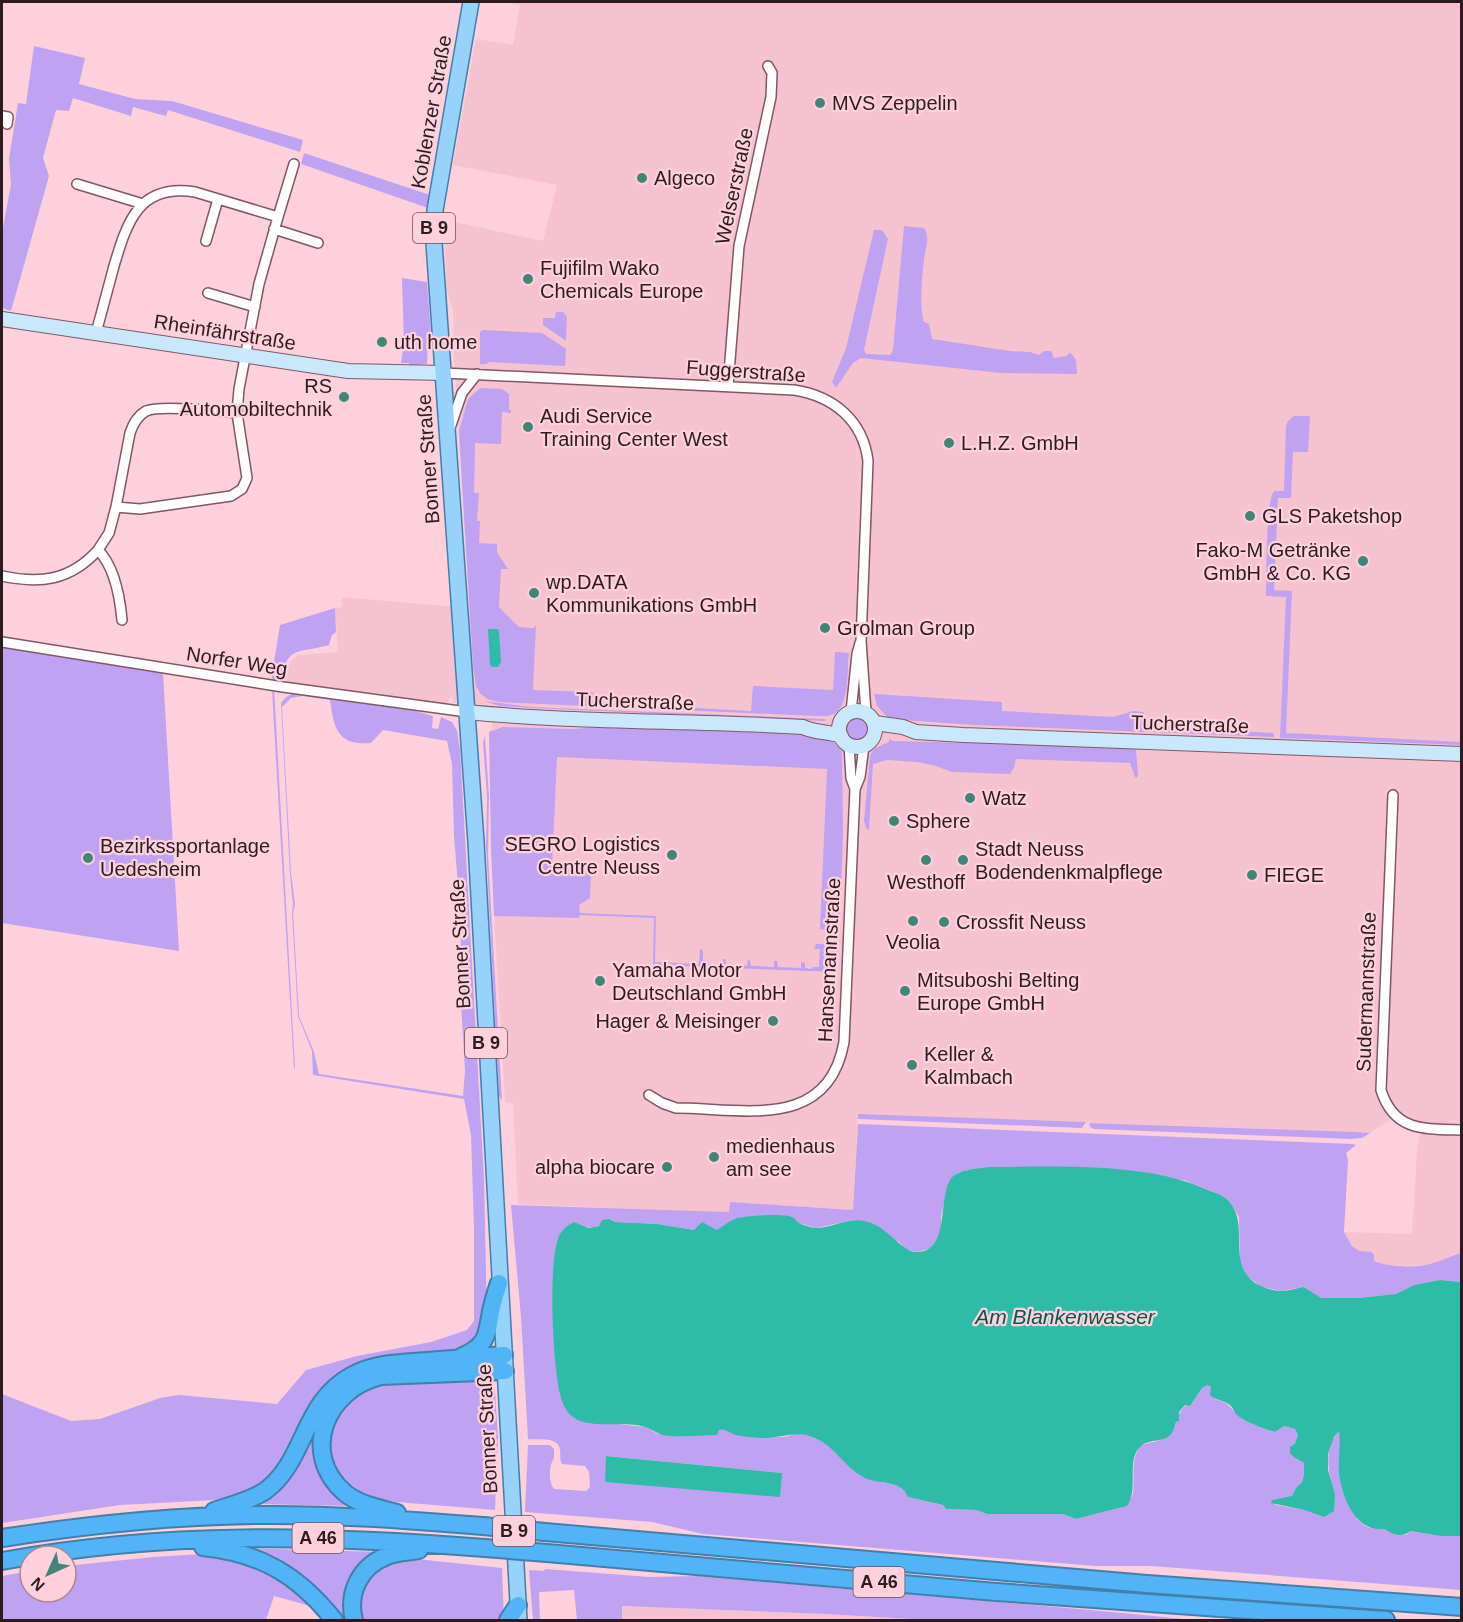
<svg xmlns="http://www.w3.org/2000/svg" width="1463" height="1622" font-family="Arial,sans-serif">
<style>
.built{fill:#f7c2d0}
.green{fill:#c0a2f3;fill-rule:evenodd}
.water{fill:#2ebca8}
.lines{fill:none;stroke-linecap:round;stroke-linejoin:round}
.street-casing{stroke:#7f5863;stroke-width:12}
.secondary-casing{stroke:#7f5863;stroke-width:16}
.primary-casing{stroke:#437fab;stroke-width:18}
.highway-casing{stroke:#437fab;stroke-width:20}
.street{stroke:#fff;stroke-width:9}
.secondary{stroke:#cae8fc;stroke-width:14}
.primary{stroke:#96d2fa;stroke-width:15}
.highway{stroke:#50b4f6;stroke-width:16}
.highway-bridge-casing{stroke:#437fab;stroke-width:20;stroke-linecap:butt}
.highway-bridge{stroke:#50b4f6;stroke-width:16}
.poi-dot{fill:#418579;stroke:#fdd0dc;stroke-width:2}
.labels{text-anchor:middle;stroke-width:4.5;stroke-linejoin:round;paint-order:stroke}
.shield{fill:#fdd0dc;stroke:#6b5259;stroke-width:1.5}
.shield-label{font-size:18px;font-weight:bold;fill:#2c1c21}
.poi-label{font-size:20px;fill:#2c1c21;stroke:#fdd0dc;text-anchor:start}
.street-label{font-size:20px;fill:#2c1c21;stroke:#fdd0dc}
.water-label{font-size:21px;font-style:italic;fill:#07574d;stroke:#fdd0dc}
</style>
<rect width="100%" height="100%" fill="#fdd0dc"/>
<path class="built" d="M 504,2 L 1461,2 L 1461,1253 L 1429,1265 L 1393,1266 L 1379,1263 L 1374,1261 L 1366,1251 L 1359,1251 L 1352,1246 L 1344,1232 L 1412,1234 L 1417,1152 L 1421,1125 L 1399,1114 L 1370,1133 L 858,1114 L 853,1210 L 731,1202 L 729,1213 L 518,1204 L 513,1104 L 505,1102 L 494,916 L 489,733 L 492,729 L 491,705 L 453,703 L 452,695 L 448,702 L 443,704 L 388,700 L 383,694 L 375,693 L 370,698 L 285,685 L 289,664 L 297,655 L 338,652 L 335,608 L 342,607 L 341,597 L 446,606 L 469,606 L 454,357 L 453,310 L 446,288 L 445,220 L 543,241 L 557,185 L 453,165 L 476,39 L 513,45 L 520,5 Z
M 622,1606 L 826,1614 L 928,1620 L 622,1620 Z"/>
<path class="green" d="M 34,46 L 85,58 L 79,84 L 135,99 L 172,101 L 303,140 L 300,152 L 168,110 L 166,116 L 133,107 L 131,116 L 73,98 L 69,111 L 56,110 L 43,158 L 49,176 L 11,311 L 2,308 L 2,233 L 11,184 L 9,159 L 18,103 L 26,104 Z
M 304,153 L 430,195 L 428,208 L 301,164 Z
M 904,226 L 924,228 C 931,239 925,248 924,260 C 922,277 919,308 924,322 L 929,324 L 932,339 L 1010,351 L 1030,352 L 1039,355 L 1044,351 L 1051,351 L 1054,358 L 1067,356 L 1070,352 L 1076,360 L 1077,374 L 1001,373 L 861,358 L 853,363 L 836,388 L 832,382 L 846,348 L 874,230 L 882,230 L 888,239 L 864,350 L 866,354 L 890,355 L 893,350 Z
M 402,278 L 427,282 L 431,334 L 428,339 L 427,364 L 410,365 L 409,363 L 401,363 L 404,344 Z
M 556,312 L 563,312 L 567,317 L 566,341 L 543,325 L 543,318 L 555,318 Z
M 483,330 L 542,333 L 566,349 L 565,366 L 488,362 L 487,364 L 480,364 L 480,332 Z
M 480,388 L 502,389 L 509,394 L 509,410 L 511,410 L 511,413 L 502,412 L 501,444 L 475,443 L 474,493 L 479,493 L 477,521 L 480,521 L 479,543 L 497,544 L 497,552 L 508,569 L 501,569 L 499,607 L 519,627 L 534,628 L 536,625 L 533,690 L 592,692 L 605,703 L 751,711 L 753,686 L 833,690 L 835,652 L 849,653 C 847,668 850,704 835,713 C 830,717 822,716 816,716 L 499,702 L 487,699 L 480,693 L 476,686 L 473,666 L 459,431 L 468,399 Z
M 1294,416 L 1310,416 L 1308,452 L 1293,452 L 1291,498 L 1278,498 L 1274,590 L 1292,591 L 1286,733 L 1461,742 L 1461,745 L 1280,738 L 1286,597 L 1266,596 C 1267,575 1265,504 1274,491 L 1284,491 L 1286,426 L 1288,421 Z
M 335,608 L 336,632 L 332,635 L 329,645 C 298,654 286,644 281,684 L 273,681 L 270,670 L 274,662 L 280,625 Z
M 2,645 L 274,687 L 295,1068 L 294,1069 L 272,690 L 163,673 L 179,951 L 2,923 Z
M 298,691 L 405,708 L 433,716 L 432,728 L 438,729 L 441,717 L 452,722 L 457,731 L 460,749 L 484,1179 L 487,1318 L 481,1335 L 463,1348 L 450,1351 L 380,1360 L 284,1460 L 260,1488 L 234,1499 L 120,1505 L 2,1523 L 2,1394 L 71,1421 L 100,1419 L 160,1398 L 179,1395 L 277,1404 L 306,1370 L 357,1356 L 431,1342 L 467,1330 L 474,1321 L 474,1228 L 471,1135 L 464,1099 L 313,1075 L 312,1051 L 298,1016 L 292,913 L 293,904 L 290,874 L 281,703 L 286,697 ZM 302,696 L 330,700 C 334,728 337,746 371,743 L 383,730 L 447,741 L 452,764 L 454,836 L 461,921 L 460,985 L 465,1071 L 463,1096 L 319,1074 L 314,1052 L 299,1016 L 293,913 L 295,904 L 291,873 L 282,707 L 291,698 Z
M 874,694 L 1002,702 L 1002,711 L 1113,717 L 1133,711 L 1144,712 L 1144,725 L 1274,733 L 1274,737 L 973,725 L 889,719 L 877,706 Z
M 484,701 L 531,707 L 825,719 L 825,721 L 531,708 L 500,706 Z
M846 729a12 12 0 1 1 24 0a12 12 0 1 1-24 0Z
M 616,726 L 824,735 L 825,739 L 833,742 L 842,751 L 843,835 L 840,915 L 835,915 L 835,921 L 839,922 L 837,932 L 820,929 L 827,769 L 557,757 L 552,868 L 591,870 L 590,898 L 579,905 L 580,913 L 656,916 L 655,962 L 699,964 L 700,949 L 703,950 L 703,960 L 708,961 L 708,964 L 723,965 L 723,959 L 726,959 L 726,965 L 747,966 L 748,960 L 750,960 L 751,966 L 774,967 L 774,961 L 777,961 L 778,967 L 801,968 L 801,962 L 805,963 L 805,968 L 812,969 L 813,967 L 819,967 L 820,949 L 814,949 L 816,944 L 834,944 L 838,947 L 837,972 L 653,965 L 654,918 L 580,915 L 579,918 L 494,916 L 491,848 L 489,732 L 503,727 L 572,729 Z
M 485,736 L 489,797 L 488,854 L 502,1101 L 499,1096 L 486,845 L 487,797 L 483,742 Z
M 889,739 L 893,741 L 1131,747 L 1136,750 L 1138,775 L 1137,778 L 1135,777 L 1130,763 L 1016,759 L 1014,768 L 1010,774 L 952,772 L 936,766 L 918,762 L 887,760 L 873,764 L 869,830 L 866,828 L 864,821 L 870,756 C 872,748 882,745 889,742 Z
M 858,1114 L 1086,1122 L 1082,1128 L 858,1119 Z
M 1089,1123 L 1355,1132 L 1370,1133 L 1362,1138 L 1351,1139 L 1094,1129 L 1090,1127 Z
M 858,1124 L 1353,1144 L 1356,1145 L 1346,1153 L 1348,1160 L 1344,1232 L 1352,1246 L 1359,1251 L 1372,1252 L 1374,1255 L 1374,1261 C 1387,1267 1416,1268 1430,1264 C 1441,1261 1451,1256 1461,1253 L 1461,1282 L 1440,1280 L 1414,1285 L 1396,1294 L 1358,1298 L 1320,1298 L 1304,1287 L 1280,1291 L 1260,1286 L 1248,1277 L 1240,1263 L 1239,1217 L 1233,1207 L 1223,1196 L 1184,1180 L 968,1170 L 958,1173 L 950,1180 L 941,1216 L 941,1233 L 935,1243 L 929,1249 L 916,1252 L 905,1249 L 899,1242 L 853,1220 L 816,1228 L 799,1223 L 792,1217 L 779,1215 L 738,1218 L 717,1230 L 694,1230 L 657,1224 L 615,1222 L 609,1219 C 594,1230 591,1229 574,1222 L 617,1424 L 645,1427 L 658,1434 L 727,1429 C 740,1438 765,1438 782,1437 C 788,1437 794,1433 800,1433 C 827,1434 843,1465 865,1477 C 880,1486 900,1478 909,1497 L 943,1505 L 946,1509 L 976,1510 L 987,1514 L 1063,1514 L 1076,1519 L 1127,1506 C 1129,1502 1132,1497 1133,1493 C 1135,1477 1130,1459 1141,1445 C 1153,1442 1169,1440 1175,1427 C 1178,1418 1178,1413 1186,1405 L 1190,1406 L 1202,1388 L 1207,1384 L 1211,1387 L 1214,1399 C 1229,1403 1227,1404 1237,1414 C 1243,1421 1266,1430 1275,1432 L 1283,1426 L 1295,1429 L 1298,1435 L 1295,1458 L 1304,1463 L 1304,1476 L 1302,1482 L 1296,1488 L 1292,1497 L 1272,1500 L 1276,1505 L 1304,1510 L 1324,1517 L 1335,1494 C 1328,1472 1323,1450 1339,1431 L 1357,1519 C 1368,1530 1371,1528 1385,1529 C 1392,1530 1399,1533 1406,1535 L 1411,1531 L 1440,1536 L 1461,1536 L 1461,1590 L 1151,1566 L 1095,1566 L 703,1534 L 652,1522 L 525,1512 L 528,1445 L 550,1445 L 554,1449 L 554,1458 C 549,1465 548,1482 554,1489 L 586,1491 L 590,1487 L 589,1472 L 585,1466 L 562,1464 C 559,1458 561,1456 560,1449 C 557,1436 539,1440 528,1439 L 521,1317 L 511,1205 L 729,1212 L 730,1202 L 853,1210 ZM 607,1456 L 782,1473 L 606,1482 Z
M 363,1378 L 319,1441 L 354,1506 L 248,1504 L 316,1417 Z
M 483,1379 L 491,1384 L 495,1392 L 498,1437 L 495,1510 L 372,1500 L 356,1493 L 338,1474 L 328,1448 L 333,1419 L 350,1397 L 384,1382 Z
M 235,1548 L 383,1552 L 376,1556 L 350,1620 L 339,1620 Z
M 220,1553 L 262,1565 L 314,1607 L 274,1596 L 266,1620 L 2,1620 L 2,1576 L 30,1571 L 30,1592 L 66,1592 L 66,1566 L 153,1557 Z
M 407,1558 L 502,1568 L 504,1620 L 359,1620 L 356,1602 L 374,1566 Z
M 545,1569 L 649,1577 L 698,1576 L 1101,1611 L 1195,1620 L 928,1620 L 826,1614 L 622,1606 L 622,1620 L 577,1620 L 574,1590 L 539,1592 L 540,1620 L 533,1620 L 529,1570 L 544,1571 Z"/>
<path class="water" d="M 488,629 L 498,629 L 499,631 L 501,662 L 498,667 L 492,667 L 490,664 Z
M 989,1167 C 1055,1167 1141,1162 1203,1188 C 1209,1191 1218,1193 1224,1197 C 1254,1220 1224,1260 1255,1283 C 1262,1287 1273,1291 1281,1291 C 1289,1291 1296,1288 1304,1287 L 1321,1298 L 1358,1298 L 1396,1294 L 1414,1285 L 1440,1280 L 1461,1282 L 1461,1536 L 1440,1536 L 1411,1531 C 1402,1537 1394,1536 1385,1529 C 1356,1533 1342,1498 1339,1473 C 1338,1460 1341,1443 1339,1431 L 1334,1437 L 1328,1454 L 1328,1470 L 1335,1494 L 1334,1511 L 1324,1517 L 1304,1510 L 1271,1503 L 1272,1500 L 1292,1496 L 1296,1488 L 1302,1482 L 1304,1475 L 1304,1463 L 1295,1458 L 1290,1453 L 1290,1447 L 1295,1444 L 1298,1435 L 1295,1429 L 1284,1426 L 1275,1432 C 1266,1430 1243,1421 1236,1414 C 1234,1412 1233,1408 1231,1406 C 1225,1400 1216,1401 1210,1395 L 1211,1387 L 1207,1385 L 1202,1388 L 1190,1406 L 1185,1405 L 1179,1412 L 1179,1421 L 1176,1422 C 1171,1448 1152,1435 1140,1447 C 1126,1460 1139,1490 1127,1506 L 1076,1519 L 1063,1514 L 987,1514 L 976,1510 L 946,1509 L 943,1505 L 908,1497 C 901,1479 880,1485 865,1478 C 843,1467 835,1444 810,1436 C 796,1431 779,1438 764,1438 C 756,1438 745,1437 736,1435 C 729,1433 727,1429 719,1430 L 717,1435 C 702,1435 686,1437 671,1436 C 660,1436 655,1431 645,1427 C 625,1420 590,1430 573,1417 C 566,1412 562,1403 560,1394 C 553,1365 547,1259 560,1234 C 563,1229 568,1225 574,1222 L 589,1228 L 599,1226 L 602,1220 L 609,1219 L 615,1222 L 657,1224 L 694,1230 L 702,1222 L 717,1230 C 724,1225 730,1221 737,1218 C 748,1216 783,1213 792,1217 C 794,1218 798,1222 799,1223 C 803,1225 812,1228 817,1228 C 836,1227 852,1215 871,1223 C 887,1228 903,1252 916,1252 C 950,1253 938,1200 950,1180 C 957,1169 977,1169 989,1167 Z
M 606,1456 L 782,1473 L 780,1497 L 605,1482 Z"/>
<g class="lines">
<defs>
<path id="street" d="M 2,116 L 8,117 L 7,124
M 77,184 L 143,204
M 278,217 L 294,164
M 274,229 L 318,243
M 206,241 L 218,199
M 208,293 L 255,307
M 96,333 C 102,311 108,288 114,266 C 127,222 139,183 195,192 L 278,217 L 259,284 L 239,389 L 237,413 L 247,478 L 242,489 L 231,496 L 140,509 L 116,507 L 109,533 L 98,550 C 115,567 120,598 122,620
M 444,373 L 794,390 C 833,396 863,420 868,461 L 861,641 L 866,713
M 728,386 L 739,246 L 771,97 L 772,73 L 768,66
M 450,428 L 462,393 L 477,374
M 116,507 L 130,433 C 133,424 137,416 146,411 C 160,405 220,411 237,413
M 2,576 C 40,584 70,581 98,550
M 2,642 L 283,687 L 467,712
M 851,712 L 857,654 L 860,643
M 849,745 L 851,778 L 855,789
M 1393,795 L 1381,1090 C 1394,1132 1425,1129 1462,1130
M 649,1095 L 662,1103 L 676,1108 C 742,1108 828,1132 844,1042 L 855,789 L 860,777 L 864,746"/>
<path id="secondary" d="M 2,319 L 348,371 L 444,373
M839 729a18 18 0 1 1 36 0a18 18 0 1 1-36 0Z
M 467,712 C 578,723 691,720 803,727 C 815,733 828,731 841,736
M 875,723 L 903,727 L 916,732 L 963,735 L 1462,754"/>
<path id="primary" d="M 471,2 L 435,210 L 434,243 L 476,842 L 519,1620"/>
<path id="highway" d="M 461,1357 C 486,1346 487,1337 491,1311 C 493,1302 496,1292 499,1283
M 214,1511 C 231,1505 250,1501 265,1491 C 306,1461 302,1403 351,1376 C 374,1363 401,1363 427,1361 C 452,1359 478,1357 504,1355
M 397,1513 C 379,1508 360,1505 345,1493 C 299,1453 326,1389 381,1376 L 505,1371
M 545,1532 L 1147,1584 L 1462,1607
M 2,1538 C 86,1525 171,1516 256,1515 C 331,1514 408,1520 483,1526
M 203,1547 C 261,1553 298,1575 334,1620
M 547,1553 L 996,1592 L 1386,1620
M 2,1561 C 165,1531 320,1535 485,1548
M 354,1620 C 347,1593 360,1566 387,1556 C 397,1552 409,1552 419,1550
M 508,1620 L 518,1605"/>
</defs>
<use href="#street" class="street-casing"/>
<use href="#secondary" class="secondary-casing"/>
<use href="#primary" class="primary-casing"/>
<use href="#highway" class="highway-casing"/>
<use href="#street" class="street"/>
<use href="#secondary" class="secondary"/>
<use href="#primary" class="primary"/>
<use href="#highway" class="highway"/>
<defs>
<path id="highway-bridge" d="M 483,1526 L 545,1532
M 485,1548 L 547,1553"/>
</defs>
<use href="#highway-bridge" class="highway-bridge-casing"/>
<use href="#highway-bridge" class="highway-bridge"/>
</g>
<g class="poi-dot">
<circle cx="820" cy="103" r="6"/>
<circle cx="642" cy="178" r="6"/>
<circle cx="528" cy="279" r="6"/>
<circle cx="382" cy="342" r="6"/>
<circle cx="344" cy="397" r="6"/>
<circle cx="528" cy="427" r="6"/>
<circle cx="949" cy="443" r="6"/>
<circle cx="1250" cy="516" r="6"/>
<circle cx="1363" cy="561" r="6"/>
<circle cx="534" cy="593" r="6"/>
<circle cx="825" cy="628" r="6"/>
<circle cx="970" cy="798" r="6"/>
<circle cx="894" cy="821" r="6"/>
<circle cx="672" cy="855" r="6"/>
<circle cx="88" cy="858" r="6"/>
<circle cx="926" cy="860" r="6"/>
<circle cx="963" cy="860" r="6"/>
<circle cx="1252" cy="875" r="6"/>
<circle cx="913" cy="921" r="6"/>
<circle cx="944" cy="922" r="6"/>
<circle cx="600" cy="981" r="6"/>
<circle cx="905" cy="991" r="6"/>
<circle cx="773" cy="1021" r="6"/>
<circle cx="912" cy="1065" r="6"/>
<circle cx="714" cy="1157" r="6"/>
<circle cx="667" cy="1167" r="6"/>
</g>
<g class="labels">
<g class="shield">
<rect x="413" y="213" width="42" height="30" rx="4.5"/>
<rect x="465" y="1028" width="42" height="30" rx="4.5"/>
<rect x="493" y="1516" width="42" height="30" rx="4.5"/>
<rect x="292.5" y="1523" width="51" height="30" rx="4.5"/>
<rect x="853.5" y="1567" width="51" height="30" rx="4.5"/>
</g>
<g class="shield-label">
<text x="434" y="234">B 9</text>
<text x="486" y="1049">B 9</text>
<text x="514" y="1537">B 9</text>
<text x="318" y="1544">A 46</text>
<text x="879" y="1588">A 46</text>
</g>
<g class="poi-label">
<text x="832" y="110">MVS Zeppelin</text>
<text x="654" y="185">Algeco</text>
<text x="540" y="275">Fujifilm Wako<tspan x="540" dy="23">Chemicals Europe</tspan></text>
<text x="394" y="349">uth home</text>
<text x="332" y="393" text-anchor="end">RS<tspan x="332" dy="23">Automobiltechnik</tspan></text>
<text x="540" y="423">Audi Service<tspan x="540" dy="23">Training Center West</tspan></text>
<text x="961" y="450">L.H.Z. GmbH</text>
<text x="1262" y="523">GLS Paketshop</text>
<text x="1351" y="557" text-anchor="end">Fako-M Getränke<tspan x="1351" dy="23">GmbH &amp; Co. KG</tspan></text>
<text x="546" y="589">wp.DATA<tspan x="546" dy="23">Kommunikations GmbH</tspan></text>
<text x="837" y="635">Grolman Group</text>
<text x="982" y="805">Watz</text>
<text x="906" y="828">Sphere</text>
<text x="660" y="851" text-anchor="end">SEGRO Logistics<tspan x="660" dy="23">Centre Neuss</tspan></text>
<text x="100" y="853">Bezirkssportanlage<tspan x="100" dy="23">Uedesheim</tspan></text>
<text x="975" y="856">Stadt Neuss<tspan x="975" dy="23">Bodendenkmalpflege</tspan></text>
<text x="1264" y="882">FIEGE</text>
<text x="926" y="889" text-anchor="middle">Westhoff</text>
<text x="956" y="929">Crossfit Neuss</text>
<text x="913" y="949" text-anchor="middle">Veolia</text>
<text x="612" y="977">Yamaha Motor<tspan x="612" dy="23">Deutschland GmbH</tspan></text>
<text x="917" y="987">Mitsuboshi Belting<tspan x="917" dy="23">Europe GmbH</tspan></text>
<text x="761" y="1028" text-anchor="end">Hager &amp; Meisinger</text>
<text x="924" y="1061">Keller &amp;<tspan x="924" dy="23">Kalmbach</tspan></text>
<text x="726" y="1153">medienhaus<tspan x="726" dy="23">am see</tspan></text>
<text x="655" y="1174" text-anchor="end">alpha biocare</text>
</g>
<g class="street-label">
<text transform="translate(431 112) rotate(-80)" y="7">Koblenzer Straße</text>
<text transform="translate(734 186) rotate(-78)" y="7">Welserstraße</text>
<text transform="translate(225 332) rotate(9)" y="7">Rheinfährstraße</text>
<text transform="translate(746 371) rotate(4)" y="7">Fuggerstraße</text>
<text transform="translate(428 459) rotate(-94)" y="7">Bonner Straße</text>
<text transform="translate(237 661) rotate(9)" y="7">Norfer Weg</text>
<text transform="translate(635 701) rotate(2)" y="7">Tucherstraße</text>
<text transform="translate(1190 724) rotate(2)" y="7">Tucherstraße</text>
<text transform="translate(460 944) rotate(-93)" y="7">Bonner Straße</text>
<text transform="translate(829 960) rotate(-87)" y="7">Hansemannstraße</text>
<text transform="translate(1366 992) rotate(-88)" y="7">Sudermannstraße</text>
<text transform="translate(487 1429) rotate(-93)" y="7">Bonner Straße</text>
</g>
<g class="water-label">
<text x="1065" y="1324">Am Blankenwasser</text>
</g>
</g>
<rect width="1463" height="1622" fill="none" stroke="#2c1c21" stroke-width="6"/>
<g transform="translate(48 1574) rotate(225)"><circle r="28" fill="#fdd0dc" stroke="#a98891" stroke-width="1.5"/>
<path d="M0-4.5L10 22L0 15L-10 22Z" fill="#418579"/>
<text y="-9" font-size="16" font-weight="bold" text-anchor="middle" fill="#2c1c21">N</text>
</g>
</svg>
